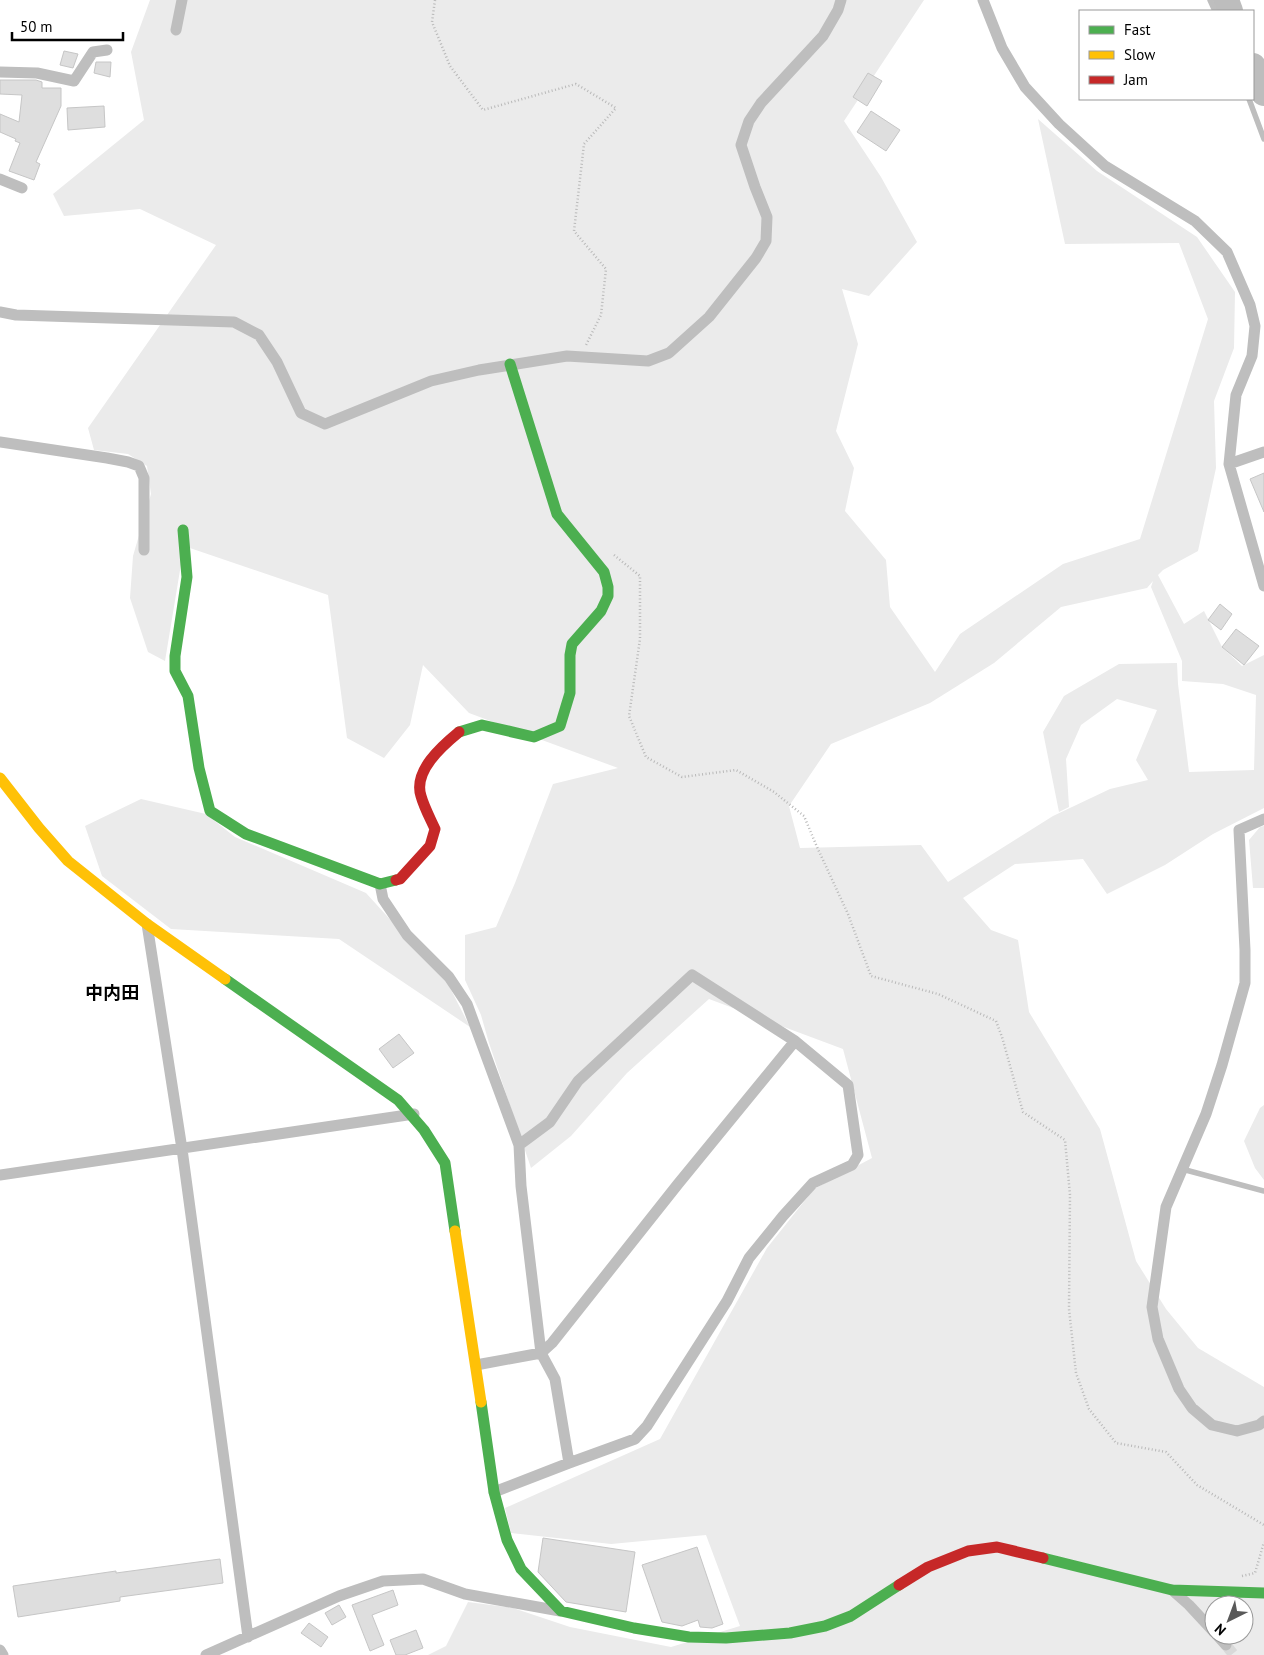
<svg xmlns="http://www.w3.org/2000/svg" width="1264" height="1655" font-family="'PT Sans','Noto Sans JP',sans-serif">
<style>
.green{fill:#ebebeb;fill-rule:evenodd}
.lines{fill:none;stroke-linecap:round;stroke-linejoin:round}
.river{stroke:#bdbdbd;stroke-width:26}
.building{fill:#dedede;stroke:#c6c6c6}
.street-tunnel{stroke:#d9d9d9;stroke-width:11;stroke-dasharray:11 5.5;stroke-linecap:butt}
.path{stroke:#b9b9b9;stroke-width:2.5;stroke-dasharray:1 2.5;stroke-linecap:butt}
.lane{stroke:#bebebe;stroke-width:5.5}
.street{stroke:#bebebe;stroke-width:11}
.fast{stroke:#4caf50;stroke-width:11}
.slow{stroke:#ffc107;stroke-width:11}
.jam{stroke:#c62828;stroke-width:11}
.labels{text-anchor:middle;stroke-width:4;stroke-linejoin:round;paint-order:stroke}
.quarter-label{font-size:18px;font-weight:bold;fill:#000;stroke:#fff}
</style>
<rect width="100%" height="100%" fill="#fff"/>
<path class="green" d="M 150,0 L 924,0 L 844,121 L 881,177 L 917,242 L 869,296 L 842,289 L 858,344 L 836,431 L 854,468 L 845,511 L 886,560 L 890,607 L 935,672 L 960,634 L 1063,564 L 1140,539 L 1208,319 L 1179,243 L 1065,244 L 1038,119 L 1097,171 L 1197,237 L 1235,292 L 1234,348 L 1214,401 L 1216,468 L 1198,551 L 1163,570 L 1158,575 L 1184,624 L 1204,611 L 1222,647 L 1242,666 L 1264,655 L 1264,808 L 1213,834 L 1165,865 L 1107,894 L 1083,859 L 1015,864 L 963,898 L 991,930 L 1018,940 L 1029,1012 L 1100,1129 L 1136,1261 L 1166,1309 L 1198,1348 L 1264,1387 L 1264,1655 L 428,1655 L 446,1646 L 468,1602 L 513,1608 L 570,1627 L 671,1647 L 740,1626 L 706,1535 L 611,1544 L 511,1533 L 505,1508 L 660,1439 L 767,1248 L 814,1189 L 872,1158 L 843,1049 L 709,999 L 627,1073 L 571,1136 L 531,1168 L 489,1043 L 481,1015 L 465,980 L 465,935 L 496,927 L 515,883 L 553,784 L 618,768 L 469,713 L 423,665 L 410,725 L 384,758 L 347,738 L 328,595 L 184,546 L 165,661 L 148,652 L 130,598 L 133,556 L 151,494 L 147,466 L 128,454 L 94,450 L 88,428 L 216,245 L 140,209 L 64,216 L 53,194 L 144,120 L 131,52 ZM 1153,581 L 1151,587 L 1182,661 L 1182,681 L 1223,684 L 1256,695 L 1254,770 L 1189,772 L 1178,684 L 1177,663 L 1119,664 L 1064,696 L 1043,732 L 1059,812 L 1069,807 L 1066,759 L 1081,725 L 1117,699 L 1157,710 L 1136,760 L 1148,780 L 1110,789 L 1053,816 L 948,882 L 921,845 L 800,848 L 789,806 L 831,744 L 930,703 L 994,663 L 1061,607 L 1147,588 ZM 1214,1605 L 1244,1605 L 1244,1635 L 1214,1635 Z
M 141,799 L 206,814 L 235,837 L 366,893 L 447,982 L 470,1027 L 339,939 L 171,929 L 102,876 L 85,826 Z
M 1264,826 L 1264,888 L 1253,888 L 1249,840 L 1260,827 Z
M 1264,1105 L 1264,1180 L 1255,1168 L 1244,1141 L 1260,1108 Z"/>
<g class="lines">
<path class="river" d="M 1226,0 L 1230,11
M 1253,66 L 1264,93"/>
</g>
<path class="building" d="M 64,51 L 78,54 L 73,68 L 60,65 Z
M 96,62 L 111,62 L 110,77 L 94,73 Z
M 868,73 L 882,81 L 867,106 L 853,97 Z
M 0,80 L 36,80 L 42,82 L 42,88 L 61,88 L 61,106 L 36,162 L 40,164 L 34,180 L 9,171 L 20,143 L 15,141 L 16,139 L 0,132 L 0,114 L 19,122 L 22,95 L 0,94 Z
M 104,106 L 105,127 L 68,130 L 67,108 Z
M 871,111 L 900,130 L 886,151 L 857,132 Z
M 1264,473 L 1264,512 L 1250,479 Z
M 1220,604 L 1232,614 L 1221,630 L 1208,620 Z
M 1236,629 L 1259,646 L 1244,665 L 1222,647 Z
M 399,1034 L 414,1053 L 393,1068 L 379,1049 Z
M 543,1538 L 635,1552 L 626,1612 L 566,1602 L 538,1572 Z
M 697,1547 L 723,1624 L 712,1628 L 700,1627 L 698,1620 L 682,1626 L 662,1622 L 642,1565 Z
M 220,1559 L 223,1583 L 120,1597 L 120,1601 L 18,1617 L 13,1586 L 116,1571 L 116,1573 Z
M 393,1590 L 398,1605 L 372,1615 L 384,1645 L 370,1651 L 352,1605 Z
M 339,1605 L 346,1617 L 332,1625 L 325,1613 Z
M 309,1623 L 328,1637 L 321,1647 L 301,1633 Z
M 416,1630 L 423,1648 L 405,1655 L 396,1655 L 390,1640 Z"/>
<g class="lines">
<path class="street-tunnel" d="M 1226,1645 L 1234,1655"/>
<path class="path" d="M 435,0 L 432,22 L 450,66 L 483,110 L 576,84 L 616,108 L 584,144 L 574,231 L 606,269 L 601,315 L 586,345
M 614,555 L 640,576 L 640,639 L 629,716 L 646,757 L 682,777 L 736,770 L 774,792 L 804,816 L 817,847 L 848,914 L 871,976 L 938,994 L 996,1021 L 1002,1037 L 1023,1112 L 1065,1140 L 1070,1195 L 1069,1309 L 1076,1373 L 1089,1409 L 1116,1443 L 1166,1452 L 1197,1485 L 1264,1525
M 1242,1576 L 1255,1573 L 1264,1542"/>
<path class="lane" d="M 1210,0 L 1215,11
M 1249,99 L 1264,139
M 1182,1169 L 1264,1191"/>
<path class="street" d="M 983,0 L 1002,48 L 1025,87 L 1059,124 L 1105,166 L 1195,221 L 1227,252 L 1250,305 L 1255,326 L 1252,356 L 1236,395 L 1229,464 L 1264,586
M 176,30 L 182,0
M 0,72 L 37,73 L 74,81 L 93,52 L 107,50
M 0,179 L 22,188
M 0,312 L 16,315 L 234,322 L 259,335 L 277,362 L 301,413 L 325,424 L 431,381 L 479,370 L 567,356 L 648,361 L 669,353 L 709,317 L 756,258 L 766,241 L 767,217 L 755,187 L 741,145 L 749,121 L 761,103 L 823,36 L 838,10 L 841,0
M 0,442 L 107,458 L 128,462 L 139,466 L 144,478 L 144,550
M 1229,464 L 1264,452
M 1264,819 L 1239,830 L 1245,950 L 1245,983 L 1222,1065 L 1206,1114 L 1166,1207 L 1152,1307 L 1158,1339 L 1179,1389 L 1192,1408 L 1212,1425 L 1237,1431 L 1259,1425 L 1264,1421
M 380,884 L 383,899 L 407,935 L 449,977 L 467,1004 L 519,1145 L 521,1186 L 541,1353 L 555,1379 L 569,1463
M 147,924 L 182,1149 L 248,1637
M 0,1175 L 414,1114
M 476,1365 L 541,1353 L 552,1343 L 678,1184 L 795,1041
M 494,1492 L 569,1463 L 635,1439 L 647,1426 L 727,1301 L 749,1258 L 783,1216 L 813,1183 L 852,1165 L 858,1155 L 848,1085 L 795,1041 L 692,975 L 578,1081 L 550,1122 L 519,1145
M 1172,1590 L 1189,1605 L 1214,1632
M 1217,1635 L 1226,1645
M 0,1650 L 3,1655
M 206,1655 L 339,1596 L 383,1581 L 423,1579 L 465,1594 L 560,1611"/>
<path class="fast" d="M 183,530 L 187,577 L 175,656 L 175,671 L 188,696 L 199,768 L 210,811 L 246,834 L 380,884 L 396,880
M 459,732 L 482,725 L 534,737 L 560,726 L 570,693 L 570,655 L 572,644 L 601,611 L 608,596 L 608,587 L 604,572 L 557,514 L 510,364
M 225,979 L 398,1100 L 424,1130 L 445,1163 L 455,1231
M 481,1402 L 494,1492 L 507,1540 L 521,1569 L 561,1611 L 634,1628 L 689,1637 L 726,1638 L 790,1633 L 825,1626 L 851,1616 L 899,1585
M 1043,1558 L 1172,1590 L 1264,1593"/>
<path class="slow" d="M 0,778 L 39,828 L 68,861 L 147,924 L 225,979
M 455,1231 L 481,1402"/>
<path class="jam" d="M 396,880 L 400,879 L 430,846 L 435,829 C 430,818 424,807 421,796 C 413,771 442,746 459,732
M 899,1585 L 928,1567 L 968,1551 L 997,1547 L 1043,1558"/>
</g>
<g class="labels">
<g class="quarter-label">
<text x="112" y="999">中内田</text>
</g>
</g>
<rect x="1079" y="10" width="175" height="90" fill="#ffffff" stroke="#999999"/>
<rect x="1089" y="26" width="25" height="8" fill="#4caf50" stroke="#999999"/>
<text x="1124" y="35" font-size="15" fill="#000000">Fast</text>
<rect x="1089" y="51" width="25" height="8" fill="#ffc107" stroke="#999999"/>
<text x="1124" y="60" font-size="15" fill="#000000">Slow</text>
<rect x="1089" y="76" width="25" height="8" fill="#c62828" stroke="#999999"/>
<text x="1124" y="85" font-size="15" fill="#000000">Jam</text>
<g transform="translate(1229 1620) rotate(222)"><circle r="24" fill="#ffffff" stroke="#999999"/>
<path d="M0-4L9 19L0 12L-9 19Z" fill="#595959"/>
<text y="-8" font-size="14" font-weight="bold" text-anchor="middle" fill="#000000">N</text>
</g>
<path d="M12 32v8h111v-8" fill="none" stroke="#000000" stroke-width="2.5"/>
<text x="20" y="32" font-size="15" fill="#000000" stroke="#ffffff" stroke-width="4" paint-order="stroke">50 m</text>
</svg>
